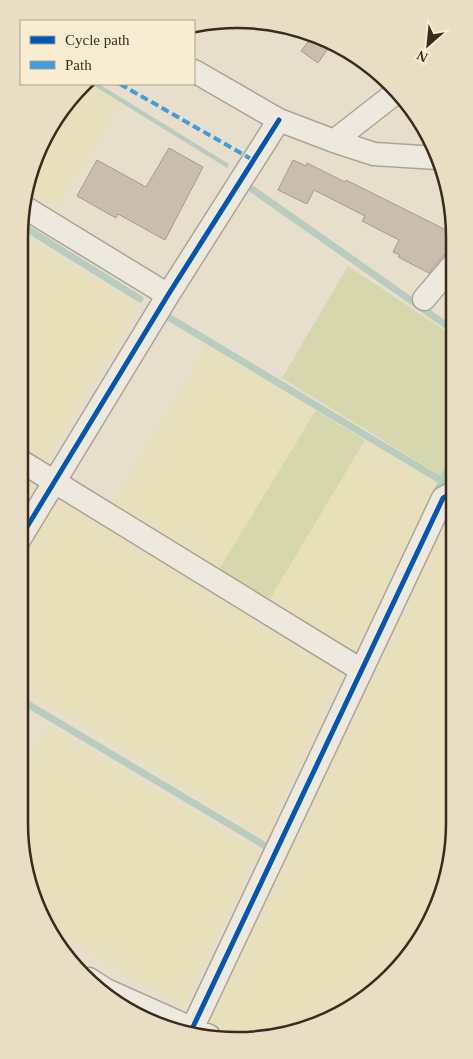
<svg xmlns="http://www.w3.org/2000/svg" width="473" height="1059" font-family="Georgia,serif">
<style>
.farmland{fill:#e8dfbc}
.green{fill:#d7d7ad}
.water{fill:#b8ccbf}
.lines{fill:none;stroke-linecap:round;stroke-linejoin:round}
.stream{stroke:#b8ccbf;stroke-width:7}
.building{fill:#cbbdad;stroke:#a79a8b}
.minor-casing{stroke:#aca496;stroke-width:25}
.minor{stroke:#eee9de;stroke-width:22}
.quiet{stroke:#3f9cdf;stroke-width:4;stroke-dasharray:8 4;stroke-linecap:butt}
.cycleway-casing{stroke:#f8edd1;stroke-width:8}
.cycleway{stroke:#0057b8;stroke-width:5}
.rim{fill:none;stroke:#3b2b1c;stroke-width:2.5}
</style>
<rect width="100%" height="100%" fill="#e7dfcc"/>
<path class="farmland" d="M 85,84 L 90,84 L 121,102 L 57,209 L 26,190 L 30,166 L 73,93 Z
M 20,231 L 140,306 L 44,465 L 19,450 Z
M 207,345 L 316,410 L 218,571 L 110,506 Z
M 365,440 L 437,481 L 354,655 L 268,602 Z
M 19,466 L 39,478 L 19,511 Z
M 59,497 L 344,667 L 266,840 L 19,686 L 19,567 Z
M 453,503 L 454,822 L 445,880 L 417,937 L 400,966 L 345,1011 L 279,1036 L 240,1036 L 201,1019 L 445,506 Z
M 49,726 L 260,851 L 184,1006 L 120,972 L 50,926 L 30,893 L 19,822 L 19,776 Z"/>
<path class="green" d="M 348,266 L 453,336 L 453,446 L 441,476 L 282,378 Z
M 316,410 L 365,440 L 268,602 L 218,571 Z"/>
<path class="water" d="M 91,84 L 99,84 L 229,164 L 227,168 Z"/>
<g class="lines">
<path class="stream" d="M 252,189 L 453,330
M 21,225 L 140,299
M 170,318 L 442,481
M 435,495 L 453,458
M 19,699 L 269,848
M 417,937 L 445,880"/>
</g>
<path class="building" d="M 314,34 L 332,43 L 318,63 L 301,51 Z
M 169,148 L 203,167 L 165,240 L 118,214 L 116,218 L 77,196 L 97,160 L 146,187 Z
M 293,160 L 306,166 L 307,163 L 345,182 L 346,180 L 452,233 L 452,252 L 443,256 L 429,273 L 398,257 L 400,255 L 393,252 L 399,240 L 362,221 L 365,216 L 314,190 L 307,204 L 278,190 Z"/>
<g class="lines">
<defs>
<path id="minor" d="M 194,71 L 279,120 L 334,141 L 374,154 L 437,158
M 334,141 L 398,91
M 24,207 L 168,295
M 424,299 L 453,265
M 19,460 L 361,670
M 19,540 L 168,295 L 279,120
M 89,979 L 106,990 L 209,1036
M 192,1029 L 443,498 L 453,493"/>
</defs>
<use href="#minor" class="minor-casing"/>
<use href="#minor" class="minor"/>
<path class="quiet" d="M 120,84 L 253,160"/>
<defs>
<path id="cycleway" d="M 19,540 L 168,295 L 279,120
M 192,1029 L 443,498 L 453,493"/>
</defs>
<use href="#cycleway" class="cycleway-casing"/>
<use href="#cycleway" class="cycleway"/>
</g>
<path d="M0 0H473V1059H0ZM237 28H237A209 209 0 0 1 446 237V823A209 209 0 0 1 237 1032H237A209 209 0 0 1 28 823V237A209 209 0 0 1 237 28Z" fill="#e9ddc3" fill-rule="evenodd"/>
<path class="rim" d="M237 28H237A209 209 0 0 1 446 237V823A209 209 0 0 1 237 1032H237A209 209 0 0 1 28 823V237A209 209 0 0 1 237 28Z"/>
<rect x="20" y="20" width="175" height="65" fill="#f8edd1" stroke="#ac9f89"/>
<rect x="30" y="36" width="25" height="8" fill="#0057b8" stroke="#ac9f89"/>
<text x="65" y="45" font-size="15" fill="#3b2b1c">Cycle path</text>
<rect x="30" y="61" width="25" height="8" fill="#3f9cdf" stroke="#ac9f89"/>
<text x="65" y="70" font-size="15" fill="#3b2b1c">Path</text>
<g transform="translate(428 45) rotate(207)" stroke="#f8edd1" stroke-width="4" paint-order="stroke">
<path d="M0-4L9 19L0 12L-9 19Z" fill="#3b2b1c"/>
<text y="-8" font-size="14" font-weight="bold" text-anchor="middle" fill="#3b2b1c">N</text>
</g>
</svg>
